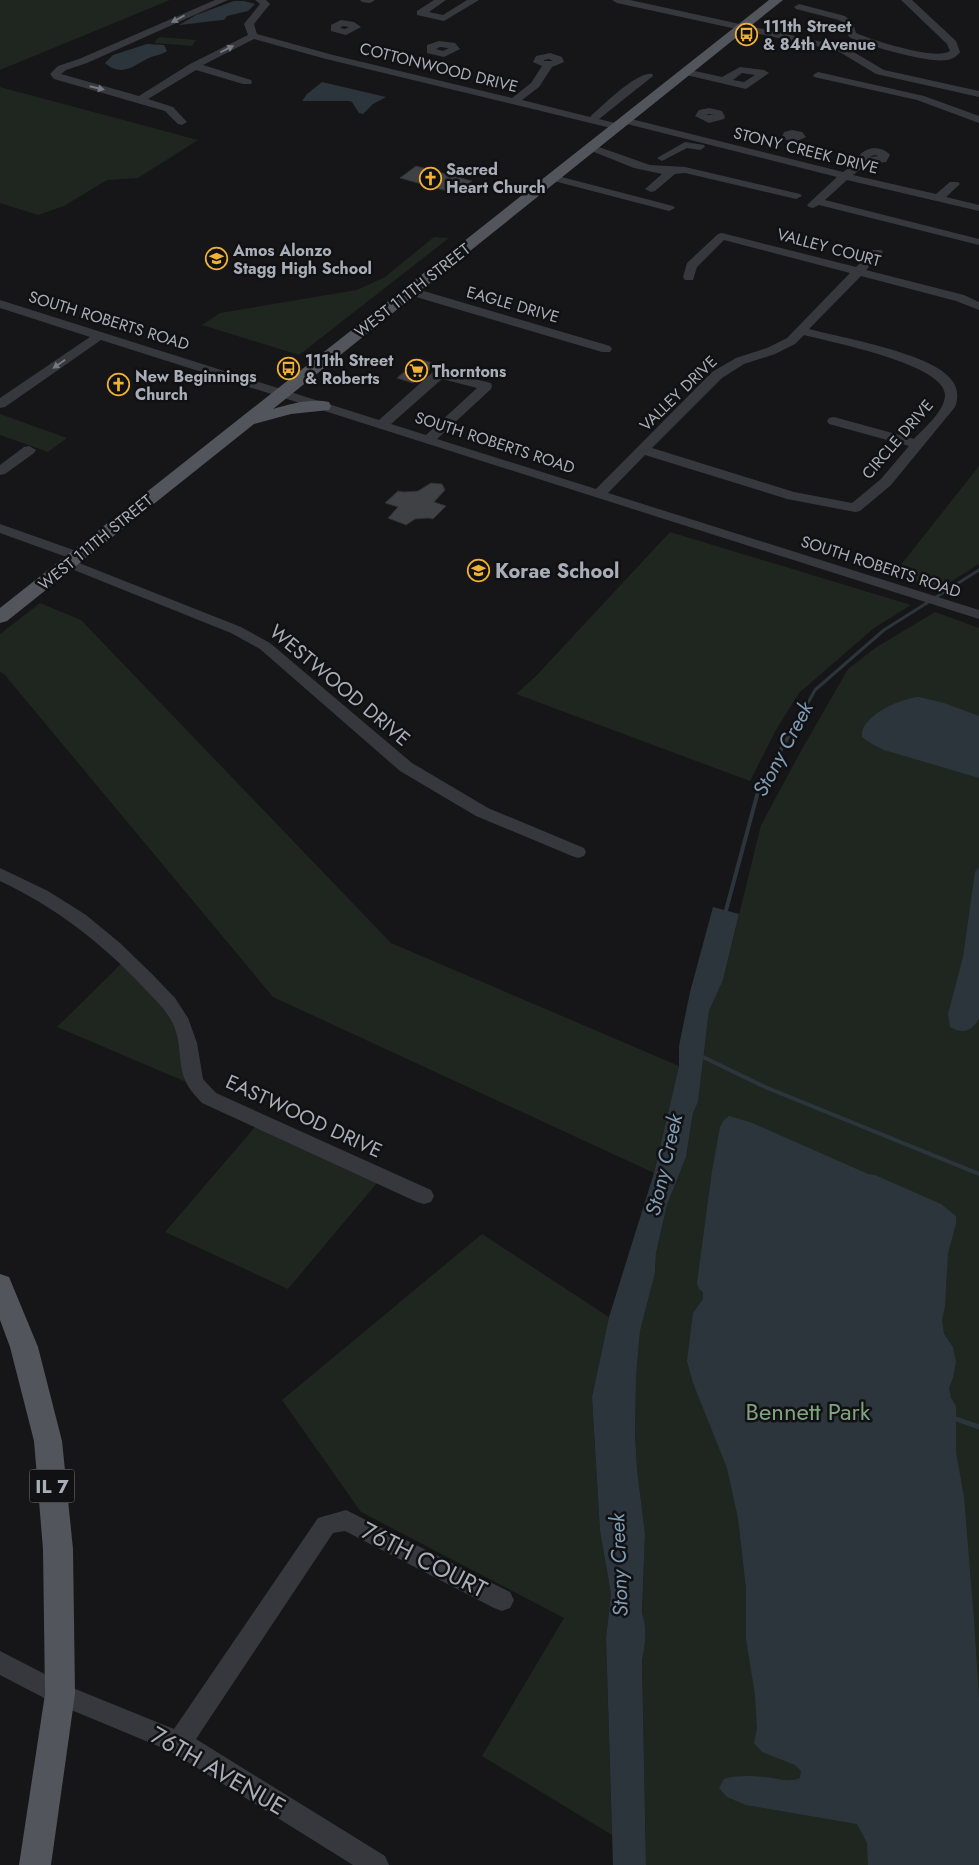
<svg xmlns="http://www.w3.org/2000/svg" width="979" height="1865" font-family="Jost,sans-serif">
<style>
.green{fill:#1e261f}
.water{fill:#2c353c}
.lines{fill:none;stroke-linecap:round;stroke-linejoin:round}
.stream-far2{stroke:#2c353c;stroke-width:3}
.stream-far1{stroke:#2c353c;stroke-width:4}
.stream{stroke:#2c353c;stroke-width:5}
.building{fill:#404145;stroke:#303034}
.minor{fill:#37383d;fill-rule:evenodd}
.major{fill:#53555c;fill-rule:evenodd}
.oneway{fill:#757881}
.labels{text-anchor:middle;stroke-width:5;stroke-linejoin:round;paint-order:stroke}
.far-poi-label{font-size:16px;font-weight:bold;fill:#a8adb8;stroke:#111113;text-anchor:start}
.far-street-label{font-size:16px;fill:#a8adb8;stroke:#111113}
.shield{fill:#111113;stroke:#7b7e86;stroke-width:1}
.shield-label{font-size:19px;font-weight:bold;fill:#a8adb8}
.poi-label{font-size:20px;font-weight:bold;fill:#a8adb8;stroke:#111113;text-anchor:start}
.street-label{font-size:20px;fill:#a8adb8;stroke:#111113}
.water-label{font-size:21px;font-style:italic;fill:#7f9bb3;stroke:#111113}
.near-park-label{font-size:24px;fill:#7fa381;stroke:#111113}
.near-street-label{font-size:24px;fill:#a8adb8;stroke:#111113}
</style>
<rect width="100%" height="100%" fill="#161618"/>
<path class="green" d="M 0,0 L 170,0 L 0,70 Z
M 159,37 L 196,40 L 192,46 L 154,43 Z
M 0,87 L 198,140 L 138,178 L 107,180 L 64,206 L 38,215 L 0,203 Z
M 434,237 L 449,238 L 299,355 L 202,325 L 220,313 L 357,290 L 385,277 Z
M 0,414 L 67,438 L 48,452 L 0,435 Z
M 979,466 L 979,564 L 936,591 L 896,571 Z
M 670,532 L 911,605 L 874,628 L 799,693 L 776,730 L 750,781 L 516,694 L 535,677 Z
M 40,603 L 81,620 L 391,943 L 679,1066 L 654,1173 L 273,997 L 4,674 L 0,672 L 0,634 Z
M 935,612 L 979,628 L 979,1865 L 646,1865 L 642,1661 C 645,1644 648,1630 642,1614 L 645,1533 L 637,1469 L 635,1434 L 636,1378 L 640,1330 L 655,1273 L 656,1253 L 667,1205 L 686,1157 L 693,1113 L 698,1102 L 709,1011 L 723,980 L 761,825 L 802,749 L 848,669 L 875,648 Z
M 127,958 L 169,1003 L 198,1087 L 57,1027 Z
M 260,1121 L 382,1177 L 288,1289 L 165,1232 Z
M 482,1234 L 609,1317 L 592,1397 L 600,1531 L 611,1594 L 606,1638 L 612,1835 L 482,1756 L 564,1618 L 361,1512 L 282,1400 Z"/>
<path class="water" d="M 234,1 L 244,1 L 255,4 L 248,11 L 227,16 L 224,20 C 219,20 182,25 179,25 L 196,15 Z
M 147,44 L 164,45 L 167,51 C 162,55 155,55 149,58 C 134,65 122,78 105,63 L 113,55 Z
M 322,82 L 386,97 L 373,104 L 363,114 L 359,113 L 352,102 L 349,101 L 302,101 L 307,94 Z
M 919,697 L 944,703 L 979,716 L 979,778 L 884,750 L 872,744 L 862,737 C 859,716 902,698 919,697 Z
M 979,867 L 979,1019 C 971,1032 963,1034 950,1027 L 948,1014 L 963,957 L 975,872 Z
M 713,907 L 739,914 L 723,980 L 709,1011 L 698,1102 L 693,1113 L 686,1157 L 667,1205 L 656,1253 L 655,1273 L 640,1331 L 636,1378 L 635,1434 L 637,1469 L 645,1533 L 642,1613 C 648,1630 645,1644 642,1661 L 646,1865 L 613,1865 L 606,1638 L 611,1594 L 600,1531 L 592,1397 L 609,1317 L 654,1173 L 679,1066 L 679,1046 L 690,992 Z
M 729,1116 L 750,1122 L 868,1174 L 875,1175 L 941,1204 L 956,1216 L 956,1224 L 948,1253 L 945,1306 L 942,1320 L 944,1334 L 953,1347 L 956,1362 L 953,1378 L 949,1388 L 951,1398 L 956,1406 L 956,1452 L 964,1497 L 974,1620 L 979,1698 L 979,1865 L 868,1865 L 867,1843 L 857,1824 L 746,1805 L 727,1797 L 719,1788 L 724,1779 C 738,1775 750,1776 764,1777 C 777,1778 788,1783 800,1778 L 801,1771 L 795,1765 L 762,1752 L 754,1743 L 757,1729 L 755,1695 L 746,1639 L 746,1588 L 738,1518 L 727,1468 L 693,1383 L 687,1361 L 693,1313 L 703,1299 L 703,1292 L 699,1289 L 697,1283 L 712,1171 L 720,1127 L 723,1121 Z"/>
<g class="lines">
<path class="stream-far2" d="M 804,710 L 815,690 L 884,630 L 979,570"/>
<path class="stream-far1" d="M 725,914 L 759,788 L 804,709
M 703,1057 L 765,1087 L 979,1174"/>
<path class="stream" d="M 956,1419 L 979,1427"/>
</g>
<path class="building" d="M 416,166 L 472,181 L 461,189 L 447,191 L 400,178 Z
M 419,359 L 436,364 L 413,383 L 397,378 Z
M 431,483 L 442,484 L 445,490 L 434,502 L 446,506 L 433,519 L 428,518 L 415,519 L 406,525 L 388,518 L 398,507 L 385,503 L 398,491 L 404,492 L 418,491 Z"/>
<g class="lines">
<path class="minor" d="M 215,0 L 228,0 L 87,63 L 66,70 L 61,74 L 139,96 L 190,64 L 248,35 L 244,24 L 260,4 L 255,0 L 266,0 L 270,4 L 254,24 L 257,34 L 333,55 L 512,98 L 531,83 L 542,66 L 533,62 L 536,56 L 550,53 L 562,57 L 564,62 L 552,67 L 539,87 L 522,100 L 590,117 C 601,107 637,71 652,74 L 653,76 L 599,119 L 623,125 L 624,127 L 619,130 L 326,59 L 254,39 L 203,65 L 251,80 L 252,82 L 251,84 L 243,84 L 196,70 L 148,99 L 173,107 L 187,122 L 182,125 L 178,124 L 165,111 L 54,79 L 50,74 L 58,66 L 79,59 ZM 549,59 L 553,61 L 544,61 L 544,60 Z
M 360,0 L 375,0 L 370,3 L 362,2 Z
M 434,0 L 446,0 L 429,12 L 443,15 L 467,0 L 479,0 L 444,21 L 417,15 L 417,11 Z
M 612,0 L 630,0 L 845,47 L 884,70 L 979,91 L 979,97 L 876,74 L 838,51 L 617,3 Z
M 901,0 L 912,0 L 956,41 L 960,52 C 958,55 954,58 951,59 C 934,66 866,45 849,37 L 844,24 L 839,20 L 796,9 L 794,7 L 799,4 L 845,16 L 853,23 L 856,33 C 872,40 936,61 950,51 L 947,44 Z
M 341,20 L 354,22 L 361,27 L 346,35 L 331,31 L 331,25 ZM 343,26 L 349,27 L 345,29 L 340,28 Z
M 439,41 L 455,43 L 460,49 L 444,57 L 427,53 L 427,45 ZM 440,47 L 448,48 L 449,48 L 443,51 L 436,49 Z
M 740,67 L 764,70 L 769,73 L 746,89 L 682,74 L 681,72 L 686,69 L 722,77 ZM 742,73 L 755,75 L 744,82 L 733,80 Z
M 818,72 L 924,96 L 979,116 L 979,123 L 917,100 L 814,77 L 813,75 Z
M 709,108 L 722,111 L 725,117 L 724,119 L 709,123 L 695,116 L 699,110 ZM 709,114 L 714,115 L 706,115 Z
M 627,118 L 843,172 L 860,160 L 859,156 C 867,146 882,146 890,155 L 886,162 L 868,164 L 853,175 L 936,194 L 950,182 L 958,182 L 960,184 L 946,197 L 979,205 L 979,211 L 847,180 L 825,200 L 979,239 L 979,245 L 819,205 L 813,208 L 809,207 L 807,205 L 837,177 L 623,123 L 622,121 ZM 874,155 L 879,156 L 870,157 Z
M 792,130 L 802,132 L 806,137 L 795,142 L 783,139 L 782,137 L 784,132 Z
M 685,142 L 704,145 L 705,147 L 700,150 L 687,148 L 662,161 L 657,158 Z
M 593,145 L 650,165 L 685,167 L 800,194 L 802,196 L 796,199 L 685,173 L 675,174 L 655,191 L 651,192 L 645,189 L 662,174 L 634,168 L 589,150 L 588,148 Z
M 554,175 L 673,206 L 675,208 L 669,211 L 550,180 L 548,178 L 550,176 Z
M 722,233 L 856,267 L 873,250 L 881,250 L 883,252 L 881,254 L 866,270 L 964,295 L 979,302 L 979,310 L 956,301 L 861,276 L 809,329 C 843,338 929,353 950,378 C 958,387 959,397 955,407 L 891,485 L 860,511 L 855,512 L 787,499 L 645,455 L 608,493 L 979,610 L 979,619 L 101,340 L 5,407 L 0,408 L 0,398 L 90,337 L 0,308 L 0,300 L 379,420 L 434,371 L 439,370 L 491,383 L 492,386 L 491,389 L 437,439 L 596,489 L 712,372 L 736,358 L 767,348 L 787,338 L 850,273 L 724,240 L 697,267 L 693,280 L 685,280 L 683,277 L 687,263 L 718,234 ZM 804,335 C 830,342 945,364 945,395 C 945,411 924,428 914,439 L 834,417 L 829,418 L 827,421 L 829,424 L 909,446 L 881,479 L 852,503 L 794,492 L 652,448 L 722,378 L 744,364 L 775,354 L 795,344 ZM 442,379 L 477,388 L 426,435 L 391,424 Z
M 410,287 L 610,346 L 612,349 L 610,352 L 602,352 L 406,294 L 404,291 Z
M 29,446 L 36,450 L 34,453 L 5,474 L 0,475 L 0,465 L 24,447 Z
M 0,524 L 82,553 L 84,556 L 82,559 L 72,559 L 0,533 Z
M 69,559 L 241,627 L 270,643 L 412,763 L 488,808 L 584,848 L 586,852 L 584,856 L 578,858 L 572,856 L 476,816 L 400,771 L 260,649 L 231,633 L 64,566 L 62,563 L 64,560 Z
M 0,868 L 48,891 L 86,915 L 120,943 L 153,975 L 175,998 L 188,1018 L 197,1043 L 203,1079 L 216,1093 L 431,1190 L 434,1196 L 431,1202 L 424,1204 L 417,1202 L 202,1103 C 196,1096 190,1091 186,1082 C 177,1064 183,1041 171,1020 C 164,1007 153,998 143,987 C 102,943 55,907 0,881 Z
M 346,1510 L 510,1592 L 514,1600 L 510,1608 L 502,1611 L 494,1608 L 345,1531 L 333,1533 L 196,1739 L 385,1856 L 389,1865 L 353,1865 L 170,1751 L 52,1702 L 0,1675 L 0,1651 L 68,1686 L 174,1729 L 318,1518 Z"/>
<path class="major" d="M 769,0 L 783,0 L 273,409 C 289,404 312,398 329,402 L 331,406 L 329,410 L 291,414 L 254,424 L 7,621 L 0,623 L 0,608 Z
M 0,1274 L 9,1277 L 38,1347 L 62,1441 L 73,1549 L 75,1694 L 51,1865 L 19,1865 L 45,1694 L 43,1549 L 34,1441 L 10,1347 L 0,1320 Z"/>
</g>
<defs><path id="oneway-solid" d="M-6-.8H1V-3.2L6.5 0L1 3.2V.8H-6Z" transform="scale(1.25)"/></defs>
<g class="oneway">
<use href="#oneway-solid" transform="translate(178 19) rotate(152)"/>
<use href="#oneway-solid" transform="translate(227 49) rotate(-26)"/>
<use href="#oneway-solid" transform="translate(97 88) rotate(13)"/>
<use href="#oneway-solid" transform="translate(59 364) rotate(145)"/>
</g>
<defs>
<symbol id="bus-ring" viewBox="-11 -11 22 22"><circle r="9.5" fill="#111113" stroke="#f2b134" stroke-width="1.5"/><path d="M-5-6H5V4H4V6H2V4H-2V6H-4V4H-5ZM-3.5-4V0h7V-4ZM-3.5 1.2v1.5H-2V1.2ZM2 1.2v1.5H3.5V1.2Z" fill="#f2b134"/></symbol>
<symbol id="church-ring" viewBox="-11 -11 22 22"><circle r="9.5" fill="#111113" stroke="#f2b134" stroke-width="1.5"/><path d="M-1.2-6h2.4v3.5h3.3v2.4h-3.3V6h-2.4V-.1h-3.3v-2.4h3.3Z" fill="#f2b134"/></symbol>
<symbol id="school-ring" viewBox="-11 -11 22 22"><circle r="9.5" fill="#111113" stroke="#f2b134" stroke-width="1.5"/><path d="M0-5L7-2L0 1L-7-2ZM-4 1L0 2.5L4 1V4Q0 6-4 4Z" fill="#f2b134"/></symbol>
<symbol id="supermarket-ring" viewBox="-11 -11 22 22"><circle r="9.5" fill="#111113" stroke="#f2b134" stroke-width="1.5"/><path d="M-6-5.5h2.5l.6 2H6L4.5 2H-2.5L-4.4-4H-6ZM-1.5 3.2a1.3 1.3 0 1 0 .1 0ZM3 3.2a1.3 1.3 0 1 0 .1 0Z" fill="#f2b134"/></symbol>
</defs>
<g fill-rule="evenodd">
<use href="#bus-ring" x="734" y="22" width="25" height="25"/>
<use href="#church-ring" x="418" y="166" width="25" height="25"/>
<use href="#school-ring" x="204" y="246" width="25" height="25"/>
<use href="#bus-ring" x="276" y="356" width="25" height="25"/>
<use href="#supermarket-ring" x="404" y="358" width="25" height="25"/>
<use href="#church-ring" x="106" y="372" width="25" height="25"/>
<use href="#school-ring" x="466" y="558" width="25" height="25"/>
</g>
<g class="labels">
<g class="far-poi-label">
<text x="763" y="32">111th Street<tspan x="763" dy="18">&amp; 84th Avenue</tspan></text>
<text x="446" y="175">Sacred<tspan x="446" dy="18">Heart Church</tspan></text>
<text x="233" y="256">Amos Alonzo<tspan x="233" dy="18">Stagg High School</tspan></text>
<text x="305" y="366">111th Street<tspan x="305" dy="18">&amp; Roberts</tspan></text>
<text x="432" y="377">Thorntons</text>
<text x="135" y="382">New Beginnings<tspan x="135" dy="18">Church</tspan></text>
</g>
<g class="far-street-label">
<text transform="translate(439 67) rotate(14)" y="6">COTTONWOOD DRIVE</text>
<text transform="translate(806 150) rotate(14)" y="6">STONY CREEK DRIVE</text>
<text transform="translate(829 247) rotate(15)" y="6">VALLEY COURT</text>
<text transform="translate(412 290) rotate(-38)" y="6">WEST 111TH STREET</text>
<text transform="translate(513 304) rotate(16)" y="6">EAGLE DRIVE</text>
<text transform="translate(109 320) rotate(17)" y="6">SOUTH ROBERTS ROAD</text>
<text transform="translate(678 393) rotate(-44)" y="6">VALLEY DRIVE</text>
<text transform="translate(897 439) rotate(-49)" y="6">CIRCLE DRIVE</text>
<text transform="translate(495 442) rotate(18)" y="6">SOUTH ROBERTS ROAD</text>
<text transform="translate(95 542) rotate(-39)" y="6">WEST 111TH STREET</text>
<text transform="translate(881 566) rotate(18)" y="6">SOUTH ROBERTS ROAD</text>
</g>
<rect class="shield" x="29.5" y="1469.5" width="45" height="33" rx="4"/>
<g class="shield-label">
<text x="52" y="1493">IL 7</text>
</g>
<g class="poi-label">
<text x="495" y="578">Korae School</text>
</g>
<g class="street-label">
<text transform="translate(340 685) rotate(40)" y="7">WESTWOOD DRIVE</text>
<text transform="translate(304 1116) rotate(25)" y="7">EASTWOOD DRIVE</text>
</g>
<g class="water-label">
<text transform="translate(783 749) rotate(-62)" y="7">Stony Creek</text>
<text transform="translate(664 1165) rotate(-77)" y="7">Stony Creek</text>
<text transform="translate(619 1565) rotate(-92)" y="7">Stony Creek</text>
</g>
<g class="near-park-label">
<text x="808" y="1420">Bennett Park</text>
</g>
<g class="near-street-label">
<text transform="translate(424 1560) rotate(27)" y="8">76TH COURT</text>
<text transform="translate(218 1771) rotate(30)" y="8">76TH AVENUE</text>
</g>
</g>
</svg>
